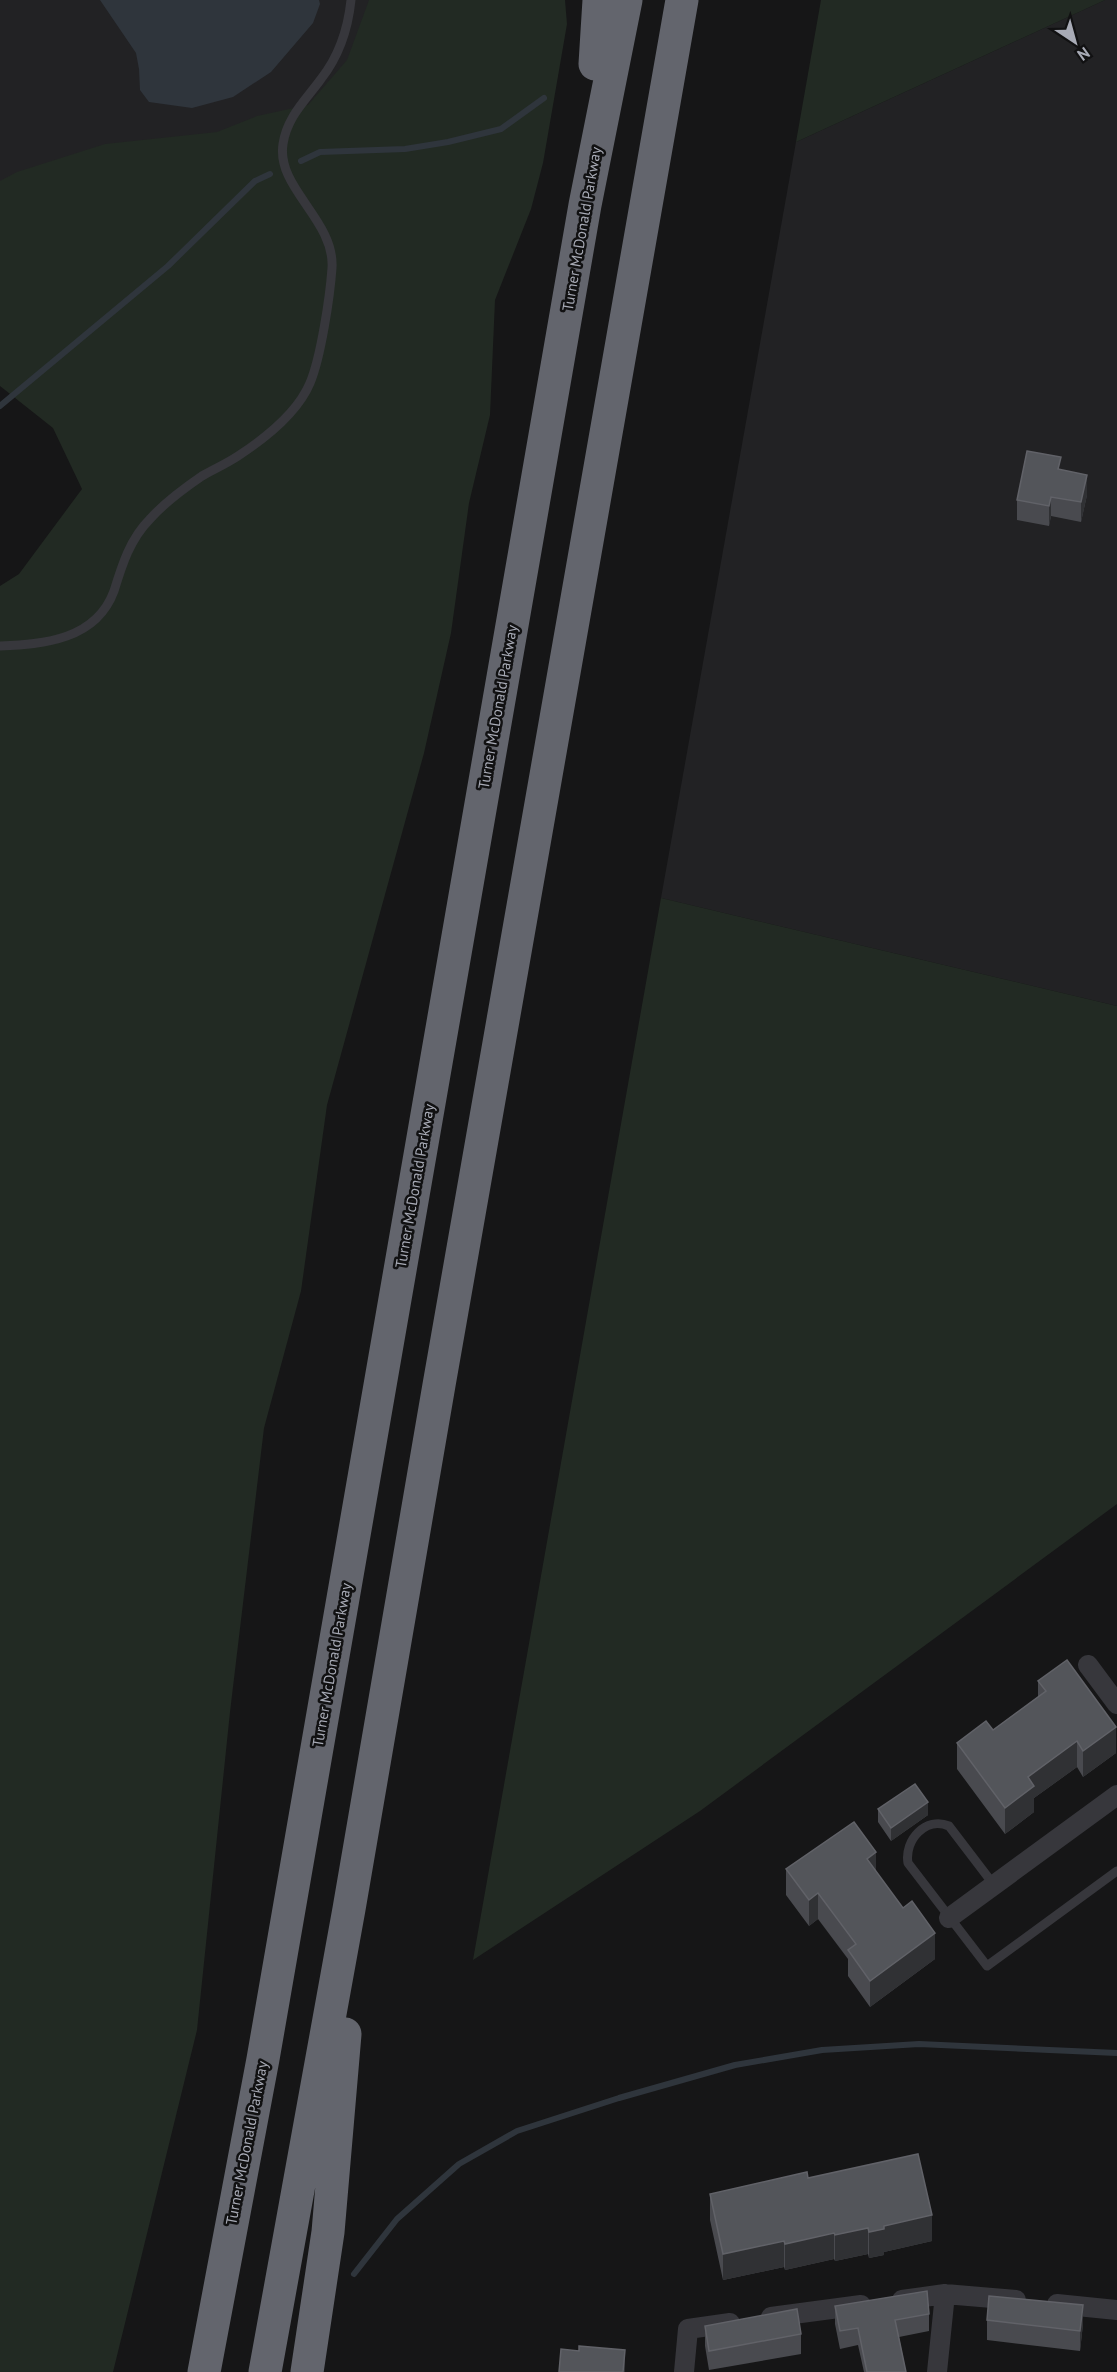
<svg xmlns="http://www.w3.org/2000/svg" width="1117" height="2372" font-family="'PT Sans',sans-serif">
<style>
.built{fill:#222224}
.green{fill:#222a23}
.water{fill:#2f353c}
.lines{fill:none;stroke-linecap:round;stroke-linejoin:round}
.stream{stroke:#2f353c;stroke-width:6}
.service{stroke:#37373c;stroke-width:9}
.minor{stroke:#37373c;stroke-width:20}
.motorway{stroke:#63656d;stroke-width:33}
.wall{fill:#494a4f}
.shaded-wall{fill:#303134}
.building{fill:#53555a;stroke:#616268;stroke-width:1.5}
.labels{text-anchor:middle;stroke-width:5;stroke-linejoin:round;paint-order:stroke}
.street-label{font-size:15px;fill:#a8abb6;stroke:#111112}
</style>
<rect width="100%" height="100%" fill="#161617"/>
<path class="built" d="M 0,0 L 443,0 L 407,213 L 0,280 Z
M 1105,0 L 1117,0 L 1117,1006 L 661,898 L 796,142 Z"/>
<path class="green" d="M 369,0 L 565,0 L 567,24 L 543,163 L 531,209 L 495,300 L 490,415 L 469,503 L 451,633 L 424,753 L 327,1105 L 301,1291 L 264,1428 L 230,1712 L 197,2030 L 113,2372 L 0,2372 L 0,586 L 19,574 L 82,489 L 53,428 L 0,386 L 0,181 L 17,172 L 105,144 L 217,132 L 257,116 L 308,105 L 347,60 Z
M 821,0 L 1105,0 L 796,142 Z
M 661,898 L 1117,1006 L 1117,1504 L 700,1811 L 473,1960 Z"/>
<path class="water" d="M 100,0 L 319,0 L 320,4 L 313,23 L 271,72 L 233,97 L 192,108 L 149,102 L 140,90 L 139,69 L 136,53 Z"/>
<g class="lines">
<path class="stream" d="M 301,161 L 320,152 L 405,149 L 448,142 L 501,129 L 544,98
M 0,406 L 168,266 L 255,181 L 270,174
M 354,2274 L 397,2219 L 459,2164 L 517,2131 L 619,2098 L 735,2065 L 822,2050 L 919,2044 L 1117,2053"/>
<path class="service" d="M 0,646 C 44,644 96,640 114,591 C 122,565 130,539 150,519 C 165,502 183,489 202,476 C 214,469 226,464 238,456 C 264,439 297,414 310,383 C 321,357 330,296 332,268 C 335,220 276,188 283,144 C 287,117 305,101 321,79 C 339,56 348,29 351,0
M 994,1885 L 949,1826 C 926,1816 904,1840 908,1863 L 987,1966 L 1117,1871"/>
<path class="minor" d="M 1088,1665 L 1117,1704
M 949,1918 L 1117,1795
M 902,2300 L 945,2294 L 1016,2300
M 1057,2304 L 1117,2310
M 771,2317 L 861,2305
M 684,2372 L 688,2329 L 730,2323
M 937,2372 L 945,2294"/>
<path class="motorway" d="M 595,64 L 599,0
M 204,2372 L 263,2059 L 585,205 L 626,0
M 265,2372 L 349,1909 L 439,1385 L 682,0
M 307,2372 L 328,2232 L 345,2034"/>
</g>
<path class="wall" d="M 1061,470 L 1087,495 L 1081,522 L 1051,516 L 1049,526 L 1017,520 L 1017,500 Z
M 1038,1681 L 1116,1753 L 1083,1777 L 1077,1767 L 1034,1798 L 1034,1812 L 1005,1834 L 957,1769 L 957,1743 L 993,1730 L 1038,1697 Z
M 878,1809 L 928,1815 L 891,1841 L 878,1822 Z
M 786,1869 L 876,1872 L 935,1959 L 870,2007 L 848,1976 L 848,1959 L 818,1919 L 809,1926 L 786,1895 Z
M 808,2178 L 932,2241 L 884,2252 L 884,2255 L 869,2258 L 868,2254 L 835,2261 L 834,2259 L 785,2270 L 784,2267 L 723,2280 L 710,2220 L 710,2194 Z
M 835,2306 L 929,2314 L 929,2331 L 899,2337 L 906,2372 L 864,2372 L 858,2345 L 840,2349 L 835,2324 Z
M 987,2320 L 1083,2324 L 1080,2351 L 987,2340 Z
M 705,2326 L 801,2334 L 801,2354 L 709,2370 L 705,2346 Z"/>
<path class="shaded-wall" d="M 1087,475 L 1087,495 L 1081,522 L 1081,502 Z
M 1051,497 L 1051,516 L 1049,526 L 1049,506 Z
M 1116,1727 L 1116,1753 L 1083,1777 L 1083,1751 Z
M 1077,1741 L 1077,1767 L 1034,1798 L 1034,1812 L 1005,1834 L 1005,1808 L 1028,1777 Z
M 928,1802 L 928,1815 L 891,1841 L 891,1828 Z
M 876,1852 L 876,1878 L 867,1859 Z
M 818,1893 L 818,1919 L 809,1926 L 809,1900 Z
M 935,1933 L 935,1959 L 870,2007 L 870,1981 Z
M 932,2215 L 932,2241 L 884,2252 L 884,2255 L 869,2258 L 869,2232 L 884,2226 Z
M 868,2228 L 868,2254 L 835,2261 L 835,2235 Z
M 834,2233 L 834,2259 L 785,2270 L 785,2244 Z
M 784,2241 L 784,2267 L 723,2280 L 723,2254 Z
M 1083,2305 L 1083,2324 L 1080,2351 L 1080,2331 Z
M 625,2350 L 625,2372 L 623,2372 Z"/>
<path class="building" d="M 1027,451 L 1061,457 L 1058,469 L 1087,475 L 1081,502 L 1051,497 L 1049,506 L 1017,500 Z
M 1067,1660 L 1116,1727 L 1083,1751 L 1077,1741 L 1028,1777 L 1034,1786 L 1005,1808 L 957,1743 L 986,1721 L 993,1730 L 1046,1691 L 1038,1681 Z
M 915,1784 L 928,1802 L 891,1828 L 878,1809 Z
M 854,1822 L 876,1852 L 867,1859 L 903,1908 L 912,1901 L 935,1933 L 870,1981 L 848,1950 L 856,1944 L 818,1893 L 809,1900 L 786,1869 Z
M 918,2154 L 932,2215 L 884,2226 L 884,2229 L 869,2232 L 868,2228 L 835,2235 L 834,2233 L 785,2244 L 784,2241 L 723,2254 L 710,2194 L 807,2172 L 808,2178 Z
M 927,2291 L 929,2314 L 895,2320 L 906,2372 L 867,2372 L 858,2328 L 840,2331 L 835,2306 Z
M 989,2296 L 1083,2305 L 1080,2331 L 987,2320 Z
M 797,2309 L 801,2334 L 709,2351 L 705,2326 Z
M 579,2346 L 625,2350 L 623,2372 L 559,2372 L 561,2349 L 579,2351 Z"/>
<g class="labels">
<g class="street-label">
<text transform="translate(582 229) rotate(-80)" y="5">Turner McDonald Parkway</text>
<text transform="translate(498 707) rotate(-80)" y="5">Turner McDonald Parkway</text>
<text transform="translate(415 1186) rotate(-80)" y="5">Turner McDonald Parkway</text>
<text transform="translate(332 1665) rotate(-80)" y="5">Turner McDonald Parkway</text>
<text transform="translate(247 2143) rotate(-79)" y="5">Turner McDonald Parkway</text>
</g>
</g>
<g transform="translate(1075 42) rotate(144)" stroke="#111112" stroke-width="4.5" paint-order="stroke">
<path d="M0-4.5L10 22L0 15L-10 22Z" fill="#a8abb6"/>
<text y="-9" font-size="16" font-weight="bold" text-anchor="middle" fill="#a8abb6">N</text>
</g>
</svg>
